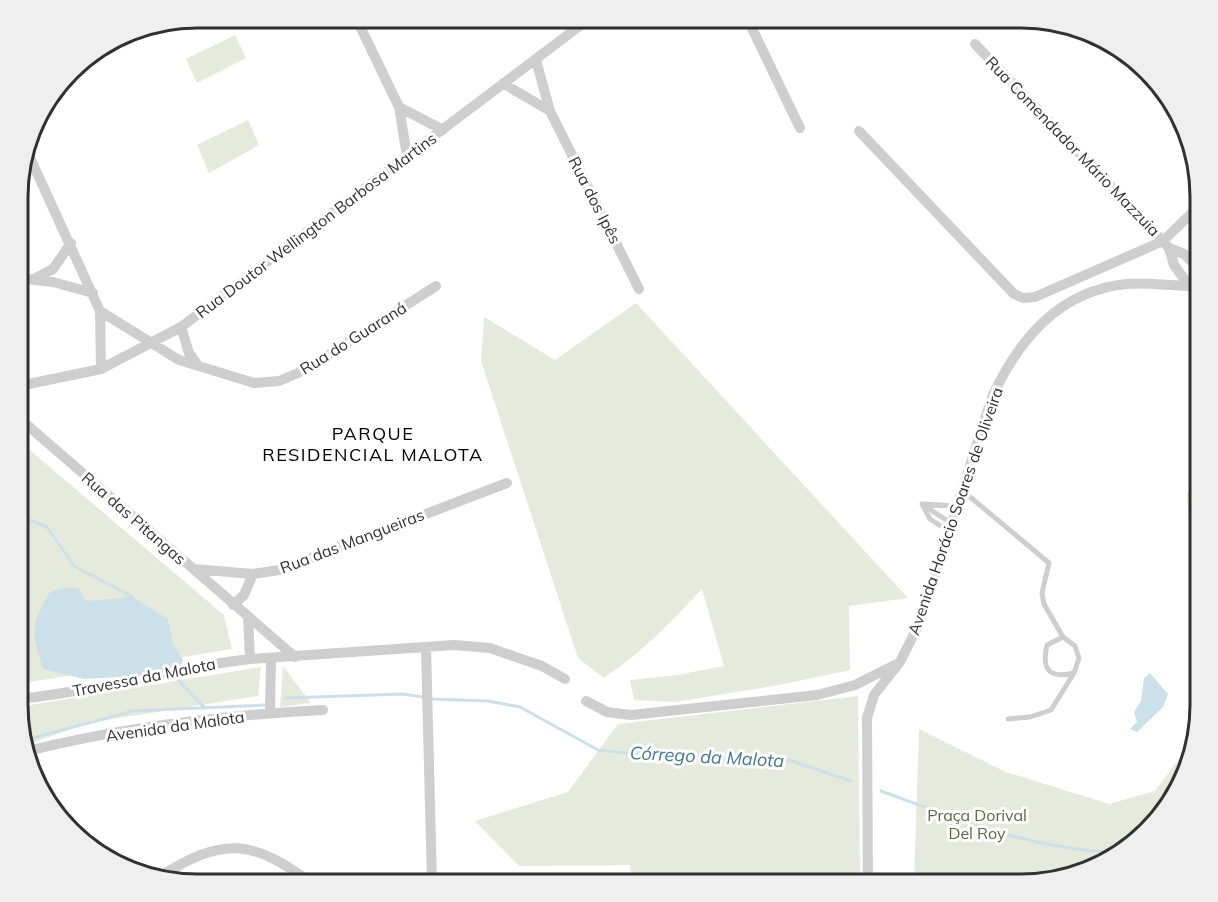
<svg xmlns="http://www.w3.org/2000/svg" width="1218" height="902" font-family="Mulish,sans-serif">
<style>
.green{fill:#e5eadd}
.water{fill:#cbe0e9}
.lines{fill:none;stroke-linecap:round;stroke-linejoin:round}
.stream{stroke:#cbe0e9;stroke-width:3}
.lane{stroke:#cecece;stroke-width:5}
.street{stroke:#cecece;stroke-width:10}
.labels{text-anchor:middle;stroke-width:6;stroke-linejoin:round;paint-order:stroke}
.street-label{font-size:16px;fill:#313131;stroke:#fff}
.park-label{font-size:16px;fill:#576a40;stroke:#fff}
.neighbourhood-label{font-size:18px;letter-spacing:1.5px;fill:#000;stroke:#fff}
.water-label{font-size:18px;font-style:italic;fill:#43778f;stroke:#fff}
.rim{fill:none;stroke:#313131;stroke-width:3}
</style>
<rect width="100%" height="100%" fill="#fff"/>
<path class="green" d="M 235,35 L 246,58 L 197,83 L 186,59 Z
M 248,120 L 259,145 L 209,173 L 197,145 Z
M 636,303 L 908,598 L 849,606 L 850,670 L 779,685 L 675,702 L 634,700 L 630,680 L 677,675 L 724,666 L 702,589 C 668,625 646,649 604,678 L 578,658 L 481,361 L 484,317 L 555,360 Z
M 19,441 L 224,615 L 232,649 L 30,682 L 18,682 Z
M 1200,460 L 1200,685 L 1187,494 Z
M 283,666 L 311,703 L 280,707 Z
M 261,667 L 258,696 L 88,723 L 26,745 L 18,707 Z
M 858,696 L 860,884 L 632,884 L 630,865 L 519,866 L 475,821 L 568,792 L 618,724 Z
M 919,729 L 1006,772 L 1109,804 L 1155,791 L 1194,739 L 1186,774 L 1156,823 L 1100,866 L 1020,884 L 914,884 Z"/>
<path class="water" d="M 64,588 L 78,588 L 86,601 L 133,597 L 168,619 L 173,644 L 183,660 L 181,666 L 122,677 L 84,679 L 43,669 C 32,633 29,625 50,592 Z
M 1150,673 L 1168,694 L 1163,707 L 1137,732 L 1130,729 L 1137,722 L 1134,712 L 1141,701 L 1144,678 Z"/>
<g class="lines">
<path class="stream" d="M 19,516 L 47,527 L 74,566 L 133,597
M 178,680 L 205,708
M 285,698 L 402,694 L 423,697
M 430,699 L 488,701 L 520,707 L 598,750 L 681,759 L 786,759 L 851,781
M 25,740 L 133,711 L 265,705
M 881,791 C 963,821 1028,848 1116,853"/>
<path class="lane" d="M 963,491 L 1049,563 L 1042,593 L 1044,604 L 1063,637 L 1075,646 L 1079,658 L 1074,673 L 1051,710 L 1030,717 L 1008,719
M 922,504 L 930,519 L 950,532
M 922,504 L 957,506
M 923,505 L 951,523
M 1063,637 L 1047,645 C 1041,670 1050,679 1074,673"/>
<path class="street" d="M 356,18 L 399,107 L 407,156
M 747,18 L 800,128
M 975,44 L 1163,241 L 1169,248 L 1174,265 L 1190,287
M 536,60 L 550,111 L 639,289
M 504,84 L 550,111
M 399,107 L 443,130
M 859,131 L 1014,294 L 1023,298 L 1035,297 L 1163,241 L 1200,205
M 27,151 L 100,311 L 101,369
M 1169,248 L 1184,254 L 1200,269
M 19,278 L 53,282 L 93,293
M 34,279 L 53,269 L 71,243
M 100,311 L 179,360 L 254,383 L 279,381 L 305,370 L 436,286
M 181,327 L 189,353 L 197,364
M 19,386 L 101,369 L 181,327 L 590,18
M 19,418 L 295,657
M 194,569 L 253,574 L 279,570 L 507,483
M 233,605 L 244,595 L 253,574
M 248,616 L 250,659
M 426,647 L 432,884
M 18,699 C 97,691 172,668 250,659 L 454,645 L 490,648 L 542,666 L 565,679
M 586,701 L 607,712 L 631,715 L 817,695 L 855,685 L 897,664
M 270,712 L 271,659
M 28,751 C 124,727 225,715 323,710
M 159,877 C 224,836 252,839 313,884
M 868,884 L 867,718 L 874,695 L 900,662 L 920,622 L 992,397 C 1019,339 1059,291 1126,284 C 1150,282 1176,287 1200,286"/>
</g>
<g class="labels">
<g class="street-label">
<text transform="translate(1073 146) rotate(46)" y="6">Rua Comendador Mário Mazzuia</text>
<text transform="translate(595 200) rotate(63)" y="6">Rua dos Ipês</text>
<text transform="translate(316 225) rotate(-37)" y="6">Rua Doutor Wellington Barbosa Martins</text>
<text transform="translate(353 338) rotate(-32)" y="6">Rua do Guaraná</text>
<text transform="translate(955 511) rotate(-71)" y="6">Avenida Horácio Soares de Oliveira</text>
<text transform="translate(134 518) rotate(41)" y="6">Rua das Pitangas</text>
<text transform="translate(352 541) rotate(-21)" y="6">Rua das Mangueiras</text>
<text transform="translate(144 677) rotate(-11)" y="6">Travessa da Malota</text>
<text transform="translate(175 726) rotate(-8)" y="6">Avenida da Malota</text>
</g>
<g class="park-label">
<text x="977" y="821">Praça Dorival<tspan x="977" dy="18">Del Roy</tspan></text>
</g>
<g class="neighbourhood-label">
<text x="373" y="440">PARQUE<tspan x="373" dy="21">RESIDENCIAL MALOTA</tspan></text>
</g>
<g class="water-label">
<text transform="translate(707 757) rotate(3)" y="6">Córrego da Malota</text>
</g>
</g>
<path d="M0 0H1218V902H0ZM197 28H1021A169 169 0 0 1 1190 197V705A169 169 0 0 1 1021 874H197A169 169 0 0 1 28 705V197A169 169 0 0 1 197 28Z" fill="#efefef" fill-rule="evenodd"/>
<path class="rim" d="M197 28H1021A169 169 0 0 1 1190 197V705A169 169 0 0 1 1021 874H197A169 169 0 0 1 28 705V197A169 169 0 0 1 197 28Z"/>
</svg>
